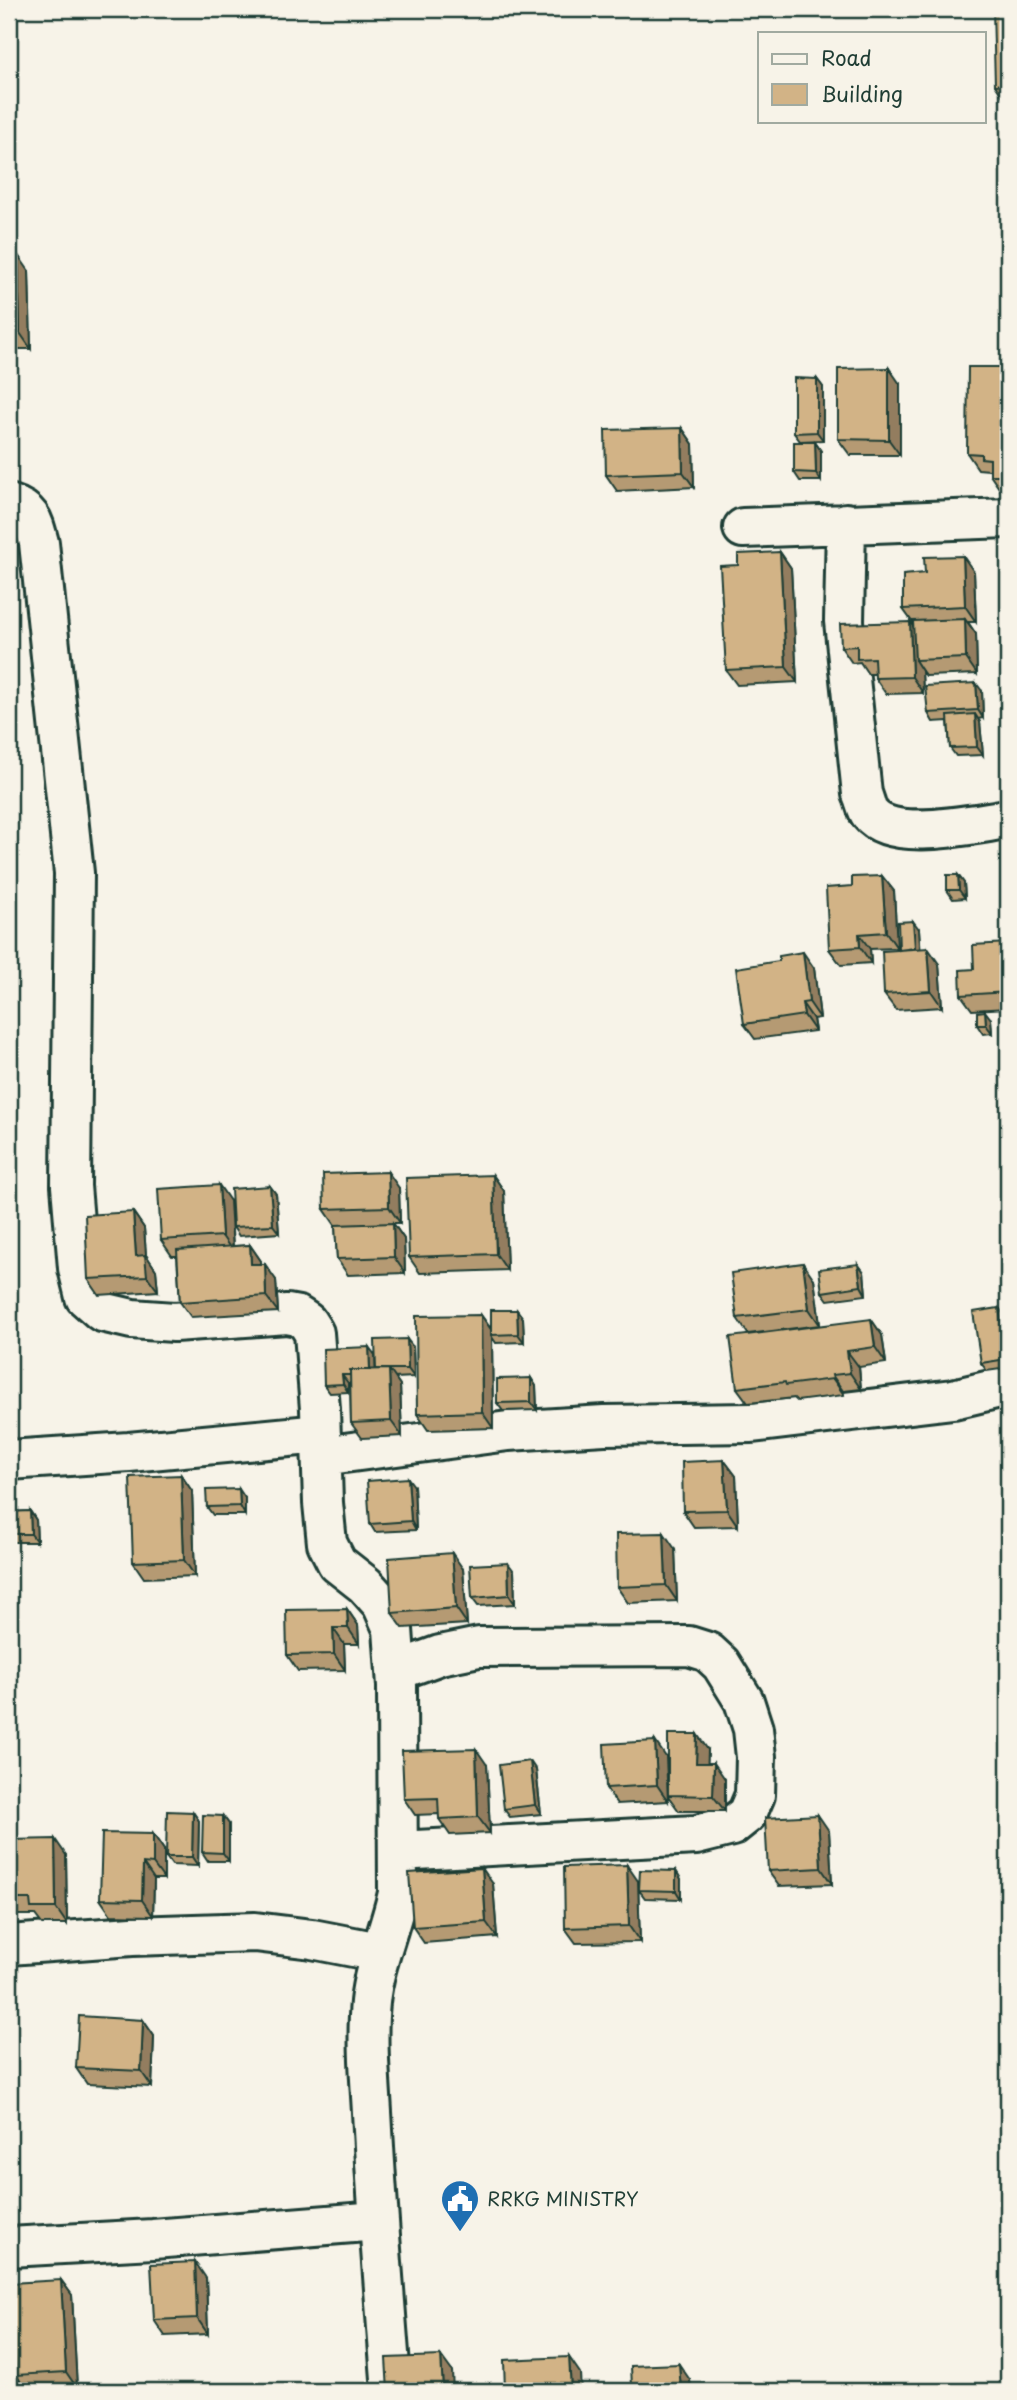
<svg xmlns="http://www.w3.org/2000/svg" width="1017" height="2400" font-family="'Playpen Sans',sans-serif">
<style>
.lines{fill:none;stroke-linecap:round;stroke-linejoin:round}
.minor-casing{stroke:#1f3d34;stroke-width:44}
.minor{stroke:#f7f3e8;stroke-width:38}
.wall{fill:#b59a73;stroke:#1f3d34;stroke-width:2}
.shaded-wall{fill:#937d5e;stroke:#1f3d34;stroke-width:2}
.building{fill:#d2b386;stroke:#1f3d34;stroke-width:2}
.labels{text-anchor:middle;stroke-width:6;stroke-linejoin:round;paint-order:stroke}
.poi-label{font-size:19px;fill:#1f3d34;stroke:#f7f3e8;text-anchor:start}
</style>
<rect width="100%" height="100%" fill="#f7f3e8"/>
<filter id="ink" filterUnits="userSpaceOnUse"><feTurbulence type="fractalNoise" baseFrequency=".0143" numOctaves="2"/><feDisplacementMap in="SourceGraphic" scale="14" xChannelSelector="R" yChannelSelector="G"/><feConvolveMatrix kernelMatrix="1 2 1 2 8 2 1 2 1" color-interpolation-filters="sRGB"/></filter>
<g filter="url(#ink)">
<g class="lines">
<defs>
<path id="minor" d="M 9,504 C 32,511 33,521 39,543 L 74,873 L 71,1186 L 78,1268 L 85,1297 L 102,1312 L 132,1319 L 174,1322 L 287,1314 L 298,1316 L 307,1322 L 314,1333 L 320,1409 L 323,1503 L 327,1543 L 337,1563 L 365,1585 L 382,1604 L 393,1629 L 397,1686 L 398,1893 C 390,1930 374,1964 370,2002 C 366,2043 371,2088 373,2130 C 378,2217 385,2304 392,2391
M 846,523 L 844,621 L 862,794 C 865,800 866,809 870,814 C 893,843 976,823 1008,819
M 743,528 L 1008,518
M 322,1456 L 508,1431 L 604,1425 L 752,1423 L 953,1399 L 1008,1386
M 9,1460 L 129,1452 L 321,1434
M 396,1671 L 440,1655 L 479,1647 L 689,1646 L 708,1652 L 721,1664 L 744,1701 L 753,1729 L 756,1757 L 755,1795 L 747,1814 L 732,1826 L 696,1835 L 398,1851
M 9,1945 L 132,1936 L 255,1932 L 312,1939 L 379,1952
M 9,2247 L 153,2239 L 378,2221"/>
</defs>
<use href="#minor" class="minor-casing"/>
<use href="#minor" class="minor"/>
</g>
<path class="wall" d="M 1008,9 L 1008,104 L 995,85 Z
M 9,63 L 14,71 L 18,150 L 9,151 Z
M 9,255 L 29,271 L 31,349 L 9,349 Z
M 1008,367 L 1008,491 L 1001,491 L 990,475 L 990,471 L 989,470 L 978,469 L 967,453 Z
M 817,379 L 823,387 L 823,440 L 800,441 L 794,433 Z
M 900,384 L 900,455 L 850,455 L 838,439 Z
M 682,428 L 693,444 L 694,487 L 617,491 L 606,475 Z
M 815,442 L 821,451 L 821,481 L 800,481 L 794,472 Z
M 780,552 L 791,568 L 797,682 L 737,685 L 726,670 L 738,565 Z
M 974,572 L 976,622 L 968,622 L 976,634 L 977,674 L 926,676 L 922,671 L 923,693 L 886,694 L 875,678 L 875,674 L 868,674 L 860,662 L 852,663 L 841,647 L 910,622 L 913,626 L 913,623 L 903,609 Z
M 982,691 L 983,718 L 978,719 L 980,722 L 983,755 L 956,756 L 950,748 L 948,721 L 933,722 L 928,713 Z
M 958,875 L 964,883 L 965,898 L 953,899 L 947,890 Z
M 882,876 L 894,891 L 897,948 L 870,949 L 871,963 L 841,965 L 829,949 L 852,886 Z
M 919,929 L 920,949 L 939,964 L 942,1007 L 896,1010 L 884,994 L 899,950 Z
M 1008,943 L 1008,1008 L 972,1010 L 961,995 L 974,969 Z
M 814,968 L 820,1018 L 813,1019 L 815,1031 L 755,1039 L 744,1024 Z
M 991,1019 L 992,1033 L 983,1034 L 977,1025 Z
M 493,1175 L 504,1191 L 507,1270 L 420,1273 L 409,1257 Z
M 270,1186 L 276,1194 L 279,1233 L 239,1236 L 233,1227 Z
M 399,1188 L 400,1223 L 393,1223 L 404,1239 L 405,1273 L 348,1275 L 337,1259 L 335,1225 L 324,1209 Z
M 230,1201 L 233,1246 L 250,1245 L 261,1261 L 261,1264 L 276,1280 L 278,1312 L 191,1317 L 180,1302 L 177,1256 L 172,1256 L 161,1240 Z
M 133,1212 L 144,1228 L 146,1255 L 156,1270 L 158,1291 L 99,1295 L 88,1279 Z
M 858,1264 L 864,1272 L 866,1295 L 828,1300 L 822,1292 Z
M 814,1279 L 820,1325 L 748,1334 L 737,1318 Z
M 999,1308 L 1005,1316 L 1008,1340 L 1008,1368 L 987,1371 L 981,1363 Z
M 517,1310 L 523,1318 L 524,1342 L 496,1343 L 492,1337 L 493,1428 L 428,1430 L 417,1414 L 481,1315 L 491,1329 Z
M 871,1319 L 882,1335 L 886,1363 L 859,1367 L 861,1389 L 843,1391 L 844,1395 L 797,1401 L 794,1398 L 748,1403 L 737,1388 Z
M 413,1347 L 414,1377 L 395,1378 L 400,1385 L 402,1436 L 362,1438 L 351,1423 L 350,1383 L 348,1383 L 348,1392 L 330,1393 L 324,1385 L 375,1355 L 375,1369 Z
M 531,1378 L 536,1386 L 537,1410 L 503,1411 L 497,1403 Z
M 724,1460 L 736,1476 L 738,1526 L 694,1527 L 683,1511 Z
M 181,1475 L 192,1491 L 195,1576 L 144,1578 L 133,1562 Z
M 414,1486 L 416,1530 L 375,1532 L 370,1524 Z
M 245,1498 L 245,1515 L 213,1515 L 207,1507 Z
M 30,1511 L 36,1520 L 37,1542 L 9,1542 L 9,1512 Z
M 675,1549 L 677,1601 L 628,1603 L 617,1587 Z
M 463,1569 L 467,1624 L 403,1628 L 392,1613 Z
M 514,1571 L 515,1604 L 478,1606 L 472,1598 Z
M 347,1609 L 358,1625 L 359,1644 L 344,1644 L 345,1670 L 298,1671 L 287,1655 Z
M 708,1750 L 707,1763 L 725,1779 L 725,1811 L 679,1811 L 668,1796 L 668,1801 L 617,1804 L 606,1788 L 666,1757 L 668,1789 Z
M 487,1765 L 490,1833 L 450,1835 L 439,1819 L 439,1814 L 415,1815 L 404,1799 Z
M 536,1770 L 541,1814 L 510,1817 L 504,1809 Z
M 193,1812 L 199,1821 L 198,1866 L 172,1865 L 166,1857 Z
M 223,1816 L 229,1824 L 229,1861 L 208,1861 L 202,1852 Z
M 829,1831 L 832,1884 L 779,1886 L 768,1871 Z
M 153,1834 L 164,1850 L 164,1879 L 154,1879 L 153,1916 L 111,1915 L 100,1899 Z
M 9,1840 L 66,1855 L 67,1924 L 42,1924 L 35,1915 L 9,1915 Z
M 676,1871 L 681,1879 L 681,1899 L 645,1898 L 639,1890 Z
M 638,1881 L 640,1942 L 576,1943 L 565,1928 Z
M 493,1884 L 497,1937 L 424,1943 L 413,1927 Z
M 143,2020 L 154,2036 L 152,2087 L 87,2084 L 76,2068 Z
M 206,2278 L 208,2334 L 165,2336 L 154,2320 Z
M 61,2280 L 72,2295 L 77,2388 L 27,2391 L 17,2376 L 17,2391 L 13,2313 Z
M 690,2380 L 691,2391 L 636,2391 L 632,2386 Z"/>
<path class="shaded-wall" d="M 9,63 L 14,71 L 18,150 L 9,136 Z
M 18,255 L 29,271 L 31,349 L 20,333 Z
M 889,368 L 900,384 L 900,455 L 889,440 Z
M 817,379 L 823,387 L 823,440 L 817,432 Z
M 682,428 L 693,444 L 694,487 L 683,472 Z
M 815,442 L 821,451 L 821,481 L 816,473 Z
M 780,552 L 791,568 L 797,682 L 786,667 Z
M 963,556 L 974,572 L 976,622 L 965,606 Z
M 965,619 L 976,634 L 977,674 L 966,658 Z
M 910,622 L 921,638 L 915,660 L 922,671 L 923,693 L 912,677 Z
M 976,683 L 982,691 L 983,718 L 978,710 Z
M 975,714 L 980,722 L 983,755 L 977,747 Z
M 958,875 L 964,883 L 965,898 L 959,890 Z
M 882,876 L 894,891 L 897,948 L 886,932 Z
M 913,921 L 919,929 L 921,956 L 915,948 Z
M 859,934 L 870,949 L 871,963 L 860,947 Z
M 928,948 L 939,964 L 942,1007 L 931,991 Z
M 803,952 L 814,968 L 820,1018 L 809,1002 Z
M 802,1003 L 813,1019 L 815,1031 L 804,1015 Z
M 985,1011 L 991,1019 L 992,1033 L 986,1025 Z
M 388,1172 L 399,1188 L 400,1223 L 389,1207 Z
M 493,1175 L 504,1191 L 507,1270 L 496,1254 Z
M 219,1185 L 230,1201 L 233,1252 L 222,1236 Z
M 270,1186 L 276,1194 L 279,1233 L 273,1225 Z
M 133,1212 L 144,1228 L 146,1255 L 156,1270 L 158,1291 L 147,1276 L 136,1256 Z
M 393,1223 L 404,1239 L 405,1273 L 394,1257 Z
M 250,1245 L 261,1261 L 262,1280 L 251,1264 Z
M 803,1263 L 814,1279 L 820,1325 L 809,1309 Z
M 265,1264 L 276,1280 L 278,1312 L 266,1296 Z
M 858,1264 L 864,1272 L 866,1295 L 861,1286 Z
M 999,1308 L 1005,1316 L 1008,1340 L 1008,1362 L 1007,1359 Z
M 517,1310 L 523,1318 L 524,1342 L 518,1334 Z
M 481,1315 L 492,1331 L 491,1335 L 492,1337 L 493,1428 L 482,1412 Z
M 871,1319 L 882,1335 L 886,1363 L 875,1347 Z
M 407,1339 L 413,1347 L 414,1377 L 408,1369 Z
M 369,1347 L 375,1355 L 376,1383 L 370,1374 Z
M 847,1351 L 859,1367 L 861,1389 L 850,1373 Z
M 389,1369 L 400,1385 L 402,1436 L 391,1421 Z
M 342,1375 L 348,1383 L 348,1392 L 343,1384 Z
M 832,1375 L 843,1391 L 844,1395 L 833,1379 Z
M 531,1378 L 536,1386 L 537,1410 L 531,1402 Z
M 724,1460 L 736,1476 L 738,1526 L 727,1510 Z
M 181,1475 L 192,1491 L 195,1576 L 184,1560 Z
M 408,1478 L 414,1486 L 416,1530 L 411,1521 Z
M 239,1489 L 245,1498 L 245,1515 L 240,1506 Z
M 30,1511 L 36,1520 L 37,1542 L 31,1534 Z
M 664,1533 L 675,1549 L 677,1601 L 666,1585 Z
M 452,1553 L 463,1569 L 467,1624 L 456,1608 Z
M 508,1563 L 514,1571 L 515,1604 L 509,1595 Z
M 347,1609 L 358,1625 L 359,1644 L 348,1628 Z
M 333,1628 L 344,1644 L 345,1670 L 334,1654 Z
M 697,1734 L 708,1750 L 707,1779 L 696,1763 Z
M 655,1741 L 666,1757 L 668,1801 L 657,1785 Z
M 476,1749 L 487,1765 L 490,1833 L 478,1817 Z
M 530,1761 L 536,1770 L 541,1814 L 535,1805 Z
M 714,1763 L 725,1779 L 725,1811 L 713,1796 Z
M 193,1812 L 199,1821 L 198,1866 L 192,1857 Z
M 818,1815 L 829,1831 L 832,1884 L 821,1868 Z
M 223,1816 L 229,1824 L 229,1861 L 223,1853 Z
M 153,1834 L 164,1850 L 164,1879 L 153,1864 Z
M 55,1839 L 66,1855 L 67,1924 L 56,1908 Z
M 143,1863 L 154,1879 L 153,1916 L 142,1900 Z
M 627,1865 L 638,1881 L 640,1942 L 629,1926 Z
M 482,1868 L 493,1884 L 497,1937 L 486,1922 Z
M 676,1871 L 681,1879 L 681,1899 L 676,1891 Z
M 143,2020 L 154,2036 L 152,2087 L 141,2071 Z
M 195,2262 L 206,2278 L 208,2334 L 197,2318 Z
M 61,2280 L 72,2295 L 77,2388 L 66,2372 Z
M 9,2308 L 18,2320 L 17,2391 L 9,2391 Z
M 441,2356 L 452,2371 L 453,2391 L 443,2391 Z
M 569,2357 L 580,2373 L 581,2391 L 571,2391 Z
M 679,2364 L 690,2380 L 691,2391 L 681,2391 Z"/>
<path class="building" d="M 993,9 L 1008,9 L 1008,84 L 995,85 Z
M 9,255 L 18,255 L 20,333 L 9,333 Z
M 968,367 L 1008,367 L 1008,475 L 990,475 L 990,459 L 981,458 L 981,454 L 967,453 Z
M 889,368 L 889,440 L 838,439 L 838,369 Z
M 794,378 L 817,379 L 817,432 L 794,433 Z
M 682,428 L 683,472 L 606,475 L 605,430 Z
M 794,442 L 815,442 L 816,473 L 794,472 Z
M 780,552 L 786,667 L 726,670 L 720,566 L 738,565 L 738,554 Z
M 963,556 L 965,606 L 903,609 L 903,575 L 925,573 L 924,557 Z
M 965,619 L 966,658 L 915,660 L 913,621 Z
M 910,622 L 912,677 L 875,678 L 874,658 L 857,659 L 857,646 L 841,647 L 840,624 Z
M 976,683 L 978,710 L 928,713 L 925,686 Z
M 975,714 L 977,747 L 950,748 L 948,716 Z
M 947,875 L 958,875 L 959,890 L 947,890 Z
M 882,876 L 886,932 L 859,934 L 860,947 L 829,949 L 826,888 L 852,886 L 852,877 Z
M 913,921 L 915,948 L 899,950 L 898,922 Z
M 1008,943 L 1008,992 L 961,995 L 960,970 L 974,969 L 973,945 Z
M 928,948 L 931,991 L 884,994 L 882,951 Z
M 803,952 L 809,1002 L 802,1003 L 804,1015 L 744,1024 L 736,968 L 779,961 L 779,956 Z
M 985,1011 L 986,1025 L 977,1025 L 977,1012 Z
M 1008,1152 L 1008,1184 L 1004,1153 Z
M 388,1172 L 389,1207 L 324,1209 L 323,1174 Z
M 493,1175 L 496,1254 L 409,1257 L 406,1178 Z
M 219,1185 L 222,1236 L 161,1240 L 158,1189 Z
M 270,1186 L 273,1225 L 233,1227 L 231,1189 Z
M 133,1212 L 136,1256 L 145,1255 L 147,1276 L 88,1279 L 85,1215 Z
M 393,1223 L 394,1257 L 337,1259 L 335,1225 Z
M 250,1245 L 251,1264 L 265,1264 L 266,1296 L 180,1302 L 177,1250 Z
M 803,1263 L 809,1309 L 737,1318 L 731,1273 Z
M 858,1264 L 861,1286 L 822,1292 L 819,1269 Z
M 999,1308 L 1007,1359 L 981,1363 L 973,1312 Z
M 491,1310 L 517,1310 L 518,1334 L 491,1335 Z
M 481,1315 L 482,1412 L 417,1414 L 416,1316 Z
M 871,1319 L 875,1347 L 847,1351 L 850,1373 L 832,1375 L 833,1379 L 786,1385 L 785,1382 L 737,1388 L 730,1337 Z
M 407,1339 L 408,1369 L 376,1369 L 375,1340 Z
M 369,1347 L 370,1370 L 350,1370 L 350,1375 L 342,1375 L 343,1384 L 324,1385 L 323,1349 Z
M 389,1369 L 391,1421 L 351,1423 L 350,1370 Z
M 531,1378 L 531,1402 L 497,1403 L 497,1379 Z
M 724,1460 L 727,1510 L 683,1511 L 682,1462 Z
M 181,1475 L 184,1560 L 133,1562 L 130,1477 Z
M 408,1478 L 411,1521 L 370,1524 L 367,1481 Z
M 239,1489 L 240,1506 L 207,1507 L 206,1490 Z
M 30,1511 L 31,1534 L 9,1534 L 9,1512 Z
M 664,1533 L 666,1585 L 617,1587 L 616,1534 Z
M 452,1553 L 456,1608 L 392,1613 L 389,1558 Z
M 508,1563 L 509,1595 L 472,1598 L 470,1565 Z
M 347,1609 L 348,1628 L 333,1628 L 334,1654 L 287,1655 L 286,1610 Z
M 668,1734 L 697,1734 L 696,1763 L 714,1763 L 713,1796 L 668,1795 Z
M 655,1741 L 657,1785 L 606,1788 L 604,1744 Z
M 476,1749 L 478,1817 L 439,1819 L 438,1798 L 404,1799 L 402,1751 Z
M 530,1761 L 535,1805 L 504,1809 L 499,1765 Z
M 167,1811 L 193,1812 L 192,1857 L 166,1857 Z
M 203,1815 L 223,1816 L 223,1853 L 202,1852 Z
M 818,1815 L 821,1868 L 768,1871 L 765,1818 Z
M 102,1833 L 153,1834 L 153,1864 L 143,1863 L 142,1900 L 100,1899 Z
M 55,1839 L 56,1908 L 31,1908 L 30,1899 L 9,1899 L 9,1840 Z
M 627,1865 L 629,1926 L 565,1928 L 564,1867 Z
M 482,1868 L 486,1922 L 413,1927 L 409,1873 Z
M 640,1870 L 676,1871 L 676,1891 L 639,1890 Z
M 79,2016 L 143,2020 L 141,2071 L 76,2068 Z
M 195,2262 L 197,2318 L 154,2320 L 151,2264 Z
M 61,2280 L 66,2372 L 16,2375 L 11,2283 Z
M 441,2356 L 443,2391 L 388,2391 L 386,2358 Z
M 569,2357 L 571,2391 L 505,2391 L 504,2360 Z
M 679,2364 L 681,2391 L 652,2391 L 652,2385 L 632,2386 L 631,2366 Z
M 619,2388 L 619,2391 L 579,2391 L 579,2390 Z"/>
</g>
<defs>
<symbol id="civic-pin" viewBox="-11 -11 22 30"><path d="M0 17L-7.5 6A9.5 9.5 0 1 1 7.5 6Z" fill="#1f6fb2" stroke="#f7f3e8"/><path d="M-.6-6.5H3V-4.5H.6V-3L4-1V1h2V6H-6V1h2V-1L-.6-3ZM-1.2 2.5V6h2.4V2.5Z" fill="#fff"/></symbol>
</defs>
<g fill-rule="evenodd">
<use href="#civic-pin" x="438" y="2177" width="44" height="60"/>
</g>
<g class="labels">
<g class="poi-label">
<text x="487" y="2206">RRKG MINISTRY</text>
</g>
</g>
<rect width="1017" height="2400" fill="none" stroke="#f7f3e8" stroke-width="35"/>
<rect x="18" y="18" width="982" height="2365" fill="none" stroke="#1f3d34" stroke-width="2.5" filter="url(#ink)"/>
<rect x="758" y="32" width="228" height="91" fill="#f7f3e8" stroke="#a1aaa0" stroke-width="2"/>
<rect x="772" y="54" width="35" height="10" fill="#f7f3e8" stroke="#a1aaa0" stroke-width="2"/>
<text x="821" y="66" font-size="21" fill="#1f3d34">Road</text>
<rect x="772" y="84" width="35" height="21" fill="#d2b386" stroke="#a1aaa0" stroke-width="2"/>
<text x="821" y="102" font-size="21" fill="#1f3d34">Building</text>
</svg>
